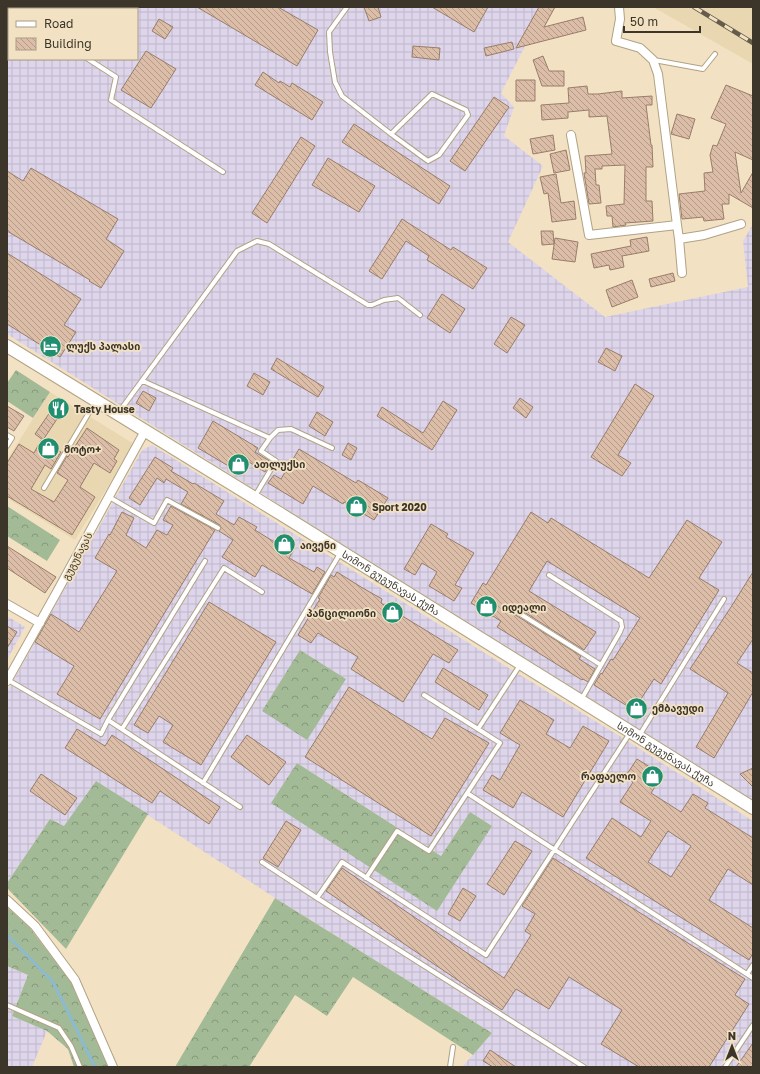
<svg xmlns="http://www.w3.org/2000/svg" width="760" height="1074" font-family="'Golos Text','Noto Sans Georgian',sans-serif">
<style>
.built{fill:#e9d7b1}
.industrial{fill:url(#industrial-grid);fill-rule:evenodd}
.forest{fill:url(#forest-crowns)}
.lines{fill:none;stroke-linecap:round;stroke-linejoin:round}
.stream{stroke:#8cbace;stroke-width:3}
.building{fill:url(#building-back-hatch);stroke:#997d6a;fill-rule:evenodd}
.lane-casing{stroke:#b1a285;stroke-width:6}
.street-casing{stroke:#b1a285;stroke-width:10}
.secondary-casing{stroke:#b1a285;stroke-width:14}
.lane{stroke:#fff;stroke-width:4}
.street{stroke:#fff;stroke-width:8}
.secondary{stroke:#fff;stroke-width:12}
.rail-casing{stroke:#655c4b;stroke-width:4.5}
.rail{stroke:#f2e2c3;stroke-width:3;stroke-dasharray:9;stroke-linecap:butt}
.labels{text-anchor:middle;stroke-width:3.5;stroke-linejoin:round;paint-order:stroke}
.poi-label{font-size:10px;font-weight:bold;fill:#3c3529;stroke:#f2e2c3;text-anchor:start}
.street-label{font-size:10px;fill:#3c3529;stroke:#f2e2c3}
</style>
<defs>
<pattern id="industrial-grid" width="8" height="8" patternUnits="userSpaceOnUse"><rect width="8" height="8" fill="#ded5eb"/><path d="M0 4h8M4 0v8" fill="none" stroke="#bfb7ca"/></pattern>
<pattern id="forest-crowns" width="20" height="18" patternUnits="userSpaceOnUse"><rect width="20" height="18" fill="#a3ba97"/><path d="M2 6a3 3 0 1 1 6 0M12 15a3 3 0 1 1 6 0" fill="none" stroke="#86987b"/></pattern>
<pattern id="building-back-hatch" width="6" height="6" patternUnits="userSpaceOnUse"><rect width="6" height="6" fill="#dbbda8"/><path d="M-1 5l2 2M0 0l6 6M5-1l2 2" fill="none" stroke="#b39a89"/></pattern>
</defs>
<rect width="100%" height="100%" fill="#f2e2c3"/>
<path class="built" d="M 653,7 L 753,7 L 753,64 Z
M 50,392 L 134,444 L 75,540 L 7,498 L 7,460 Z"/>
<path class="industrial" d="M 7,7 L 545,7 L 501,93 L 514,107 L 504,136 L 543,166 L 508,242 L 605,317 L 748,287 L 743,241 L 753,224 L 753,800 L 174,439 L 7,334 ZM 9,9 L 137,9 L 137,59 L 9,59 Z
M 152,445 L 504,665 L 618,735 L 753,821 L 753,1067 L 462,1067 L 492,1033 L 275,898 L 97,782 L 64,826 L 50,819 L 7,883 L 7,692 L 142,450 ZM 297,763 L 441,856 L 470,812 L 437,911 Z
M 7,616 L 25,627 L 7,660 Z
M 7,966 L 28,975 L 12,1016 L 47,1031 L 32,1067 L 7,1067 Z"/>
<path class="forest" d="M 16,370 L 50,392 L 33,418 L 7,401 L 7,383 Z
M 7,506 L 60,540 L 47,561 L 7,536 Z
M 300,650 L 346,679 L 307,740 L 262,711 Z
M 297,763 L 441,856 L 470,812 L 492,826 L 437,911 L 271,803 Z
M 96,781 L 148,814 L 66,949 L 7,888 L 7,883 L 50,819 L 64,826 Z
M 275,898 L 492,1033 L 473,1055 L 353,977 L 327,1016 L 295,995 L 249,1067 L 175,1067 Z
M 7,907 L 30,928 L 71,982 L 108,1067 L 74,1067 L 68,1049 L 47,1031 L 12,1016 L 28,975 L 7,966 Z"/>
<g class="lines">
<path class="stream" d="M 7,935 L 53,982 L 95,1067"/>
</g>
<path class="building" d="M 197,7 L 278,7 L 318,30 L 297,66 Z
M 364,7 L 378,7 L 381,17 L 369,21 Z
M 432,7 L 488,7 L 474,32 Z
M 539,7 L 555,7 L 544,27 L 583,17 L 586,30 L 516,48 Z
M 159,19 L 173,27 L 165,39 L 152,31 Z
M 512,42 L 514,49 L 486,56 L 484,48 Z
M 413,46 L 440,48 L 439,60 L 412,57 Z
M 146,51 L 176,69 L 151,108 L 121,90 Z
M 543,56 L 549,71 L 564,71 L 564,86 L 542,86 L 533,60 Z
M 263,72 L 279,83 L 280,81 L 290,87 L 292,83 L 323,102 L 312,120 L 255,85 Z
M 516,80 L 535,80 L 535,101 L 516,101 Z
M 726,85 L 753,96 L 753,160 L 735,152 L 741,193 L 753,172 L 753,208 L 729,194 L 729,204 L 722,204 L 724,219 L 704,221 L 703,217 L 682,219 L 679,194 L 705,191 L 704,173 L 713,172 L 710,155 L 713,145 L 717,146 L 726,124 L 711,118 Z
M 587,86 L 588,94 L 598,94 L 622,91 L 622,98 L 652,96 L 652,105 L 646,105 L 651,145 L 652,145 L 653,167 L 646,167 L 646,201 L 652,201 L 653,221 L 625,223 L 626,225 L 613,227 L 612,216 L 607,216 L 606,206 L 624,204 L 625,165 L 602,166 L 602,169 L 595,169 L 596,185 L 599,185 L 601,203 L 589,204 L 584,173 L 586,173 L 585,156 L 612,154 L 607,116 L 589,117 L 589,110 L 568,112 L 568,118 L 542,120 L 541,105 L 569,103 L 568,88 Z
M 494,97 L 509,107 L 465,171 L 450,161 Z
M 677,114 L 695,119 L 689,139 L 671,134 Z
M 354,124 L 450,186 L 439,204 L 342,142 Z
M 553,135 L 555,150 L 533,154 L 530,139 Z
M 301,137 L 315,146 L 267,223 L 252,213 Z
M 566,150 L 570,170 L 554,173 L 550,154 Z
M 328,158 L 375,186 L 359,212 L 312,185 Z
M 31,168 L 118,219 L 106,239 L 124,251 L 101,288 L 89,281 L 90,280 L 7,231 L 7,171 L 23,181 Z
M 556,174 L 561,203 L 574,201 L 576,219 L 552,222 L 548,193 L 544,194 L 540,177 Z
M 402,219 L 451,250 L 453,247 L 487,268 L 473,289 L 427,260 L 429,256 L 406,241 L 382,279 L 369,271 Z
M 541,231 L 553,231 L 554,244 L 542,245 Z
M 647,237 L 649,251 L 622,256 L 624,267 L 610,270 L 609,265 L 594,268 L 591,254 L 631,246 L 630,240 Z
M 555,238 L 578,242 L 575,262 L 552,259 Z
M 7,253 L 81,299 L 64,325 L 76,332 L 60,357 L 7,324 Z
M 673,273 L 675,281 L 651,287 L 649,279 Z
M 632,280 L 638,297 L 612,307 L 606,290 Z
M 442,294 L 465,309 L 450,333 L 427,318 Z
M 511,317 L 525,325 L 507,353 L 494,344 Z
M 606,348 L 622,356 L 615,371 L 598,362 Z
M 277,358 L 324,387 L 318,397 L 271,369 Z
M 254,373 L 270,382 L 263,395 L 247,386 Z
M 635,384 L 654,396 L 618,455 L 631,463 L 622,476 L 591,457 Z
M 143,391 L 156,398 L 149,411 L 136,403 Z
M 520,398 L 533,407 L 526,418 L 513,408 Z
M 443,401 L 457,410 L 432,450 L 377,416 L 382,407 L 423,433 Z
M 57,402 L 65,407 L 43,440 L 35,434 Z
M 7,406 L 24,416 L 14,431 L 7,427 Z
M 317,412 L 333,422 L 325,436 L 309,426 Z
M 213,421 L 258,448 L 255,452 L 271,462 L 265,472 L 249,462 L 242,474 L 198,448 Z
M 87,428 L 119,450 L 114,459 L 117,461 L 110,473 L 94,463 L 80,487 L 95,497 L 72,535 L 7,496 L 7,463 L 19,444 L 34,453 L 41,440 L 61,452 L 51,469 L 45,465 L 31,489 L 54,502 L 68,480 L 57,473 L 67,456 L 68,457 Z
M 348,443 L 357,448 L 351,460 L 342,455 Z
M 299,449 L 356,483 L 358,480 L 388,498 L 374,520 L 344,502 L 343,504 L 313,486 L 303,504 L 268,483 L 274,475 L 281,479 Z
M 155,457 L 173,468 L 171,471 L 193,484 L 194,483 L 224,501 L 216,514 L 234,525 L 239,517 L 257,527 L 255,530 L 276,543 L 279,538 L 295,548 L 289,558 L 314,572 L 317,567 L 325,572 L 312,594 L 262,565 L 255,577 L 222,557 L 233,540 L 219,531 L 221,528 L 220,525 L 181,504 L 188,492 L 166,479 L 164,483 L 157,478 L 140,505 L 129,498 Z
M 171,506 L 215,530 L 100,719 L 57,694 L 74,666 L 35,642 L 51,614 L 79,632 L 117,571 L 95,558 L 109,534 L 110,535 L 122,512 L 134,518 L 126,535 L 146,548 L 157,530 L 167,535 L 173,525 L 163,520 Z
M 531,512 L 548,523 L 551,518 L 649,578 L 687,520 L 722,542 L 699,578 L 719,590 L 661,684 L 654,679 L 639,702 L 648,708 L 643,716 L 594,685 L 601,673 L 602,674 L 611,659 L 613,660 L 640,618 L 547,561 L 529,591 L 596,632 L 584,650 L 513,605 L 511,605 L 508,606 L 508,608 L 509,611 L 581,656 L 579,659 L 595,669 L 588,682 L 583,679 L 582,680 L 497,627 L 501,621 L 471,603 L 483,583 L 486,585 Z
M 431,524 L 448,534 L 446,537 L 474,553 L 455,585 L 462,588 L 454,601 L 429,586 L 437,572 L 422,563 L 415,575 L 404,569 Z
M 7,546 L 56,577 L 45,593 L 7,568 Z
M 337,572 L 361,587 L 382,599 L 381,603 L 458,650 L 449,663 L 433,654 L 403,702 L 351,669 L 358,657 L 318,633 L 311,643 L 298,635 L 320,599 L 318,598 L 331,575 L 334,577 Z
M 753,572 L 753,639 L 737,663 L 753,673 L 753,692 L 714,758 L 696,747 L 728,693 L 690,669 L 731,607 Z
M 209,602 L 276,642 L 201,765 L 163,742 L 173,725 L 159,716 L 148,733 L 134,725 Z
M 7,626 L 17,632 L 7,648 Z
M 443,668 L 488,695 L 479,710 L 435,682 Z
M 349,687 L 432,739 L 445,718 L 489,743 L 431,836 L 305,757 Z
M 520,700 L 554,720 L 546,734 L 570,748 L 583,726 L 609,741 L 563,817 L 522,792 L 513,808 L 483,790 L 492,775 L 500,780 L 520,745 L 500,733 Z
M 77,729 L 105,746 L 112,735 L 220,807 L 209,824 L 160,791 L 152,803 L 65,748 Z
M 247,735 L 286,762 L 269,785 L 231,757 Z
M 637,759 L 663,775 L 651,793 L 681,812 L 693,794 L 708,803 L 705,808 L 753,838 L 753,885 L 728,869 L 709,900 L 753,928 L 753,953 L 749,960 L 586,858 L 612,818 L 641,837 L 651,821 L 620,802 L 633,782 L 625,777 ZM 668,831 L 691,846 L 671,877 L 648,862 Z
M 753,768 L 753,787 L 740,774 Z
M 41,774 L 77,798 L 65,815 L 30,791 Z
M 286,821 L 301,830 L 278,867 L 263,858 Z
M 515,841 L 532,851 L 504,895 L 487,884 Z
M 553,858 L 745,979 L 735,995 L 749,1004 L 709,1067 L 639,1067 L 601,1044 L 622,1010 L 569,977 L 549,1009 L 516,989 L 502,1010 L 326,891 L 342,868 L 504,978 L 531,935 L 525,931 L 535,914 L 522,906 Z
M 463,888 L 476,896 L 460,921 L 448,914 Z
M 753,1043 L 753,1067 L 736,1067 Z
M 490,1050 L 516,1067 L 493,1067 L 483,1061 Z"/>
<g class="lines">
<defs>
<path id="lane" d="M 20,7 L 21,9
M 347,7 L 329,32 L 330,52 L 335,82 L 342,96 L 391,134 L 428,161 L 439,155 L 468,115 L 466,110 L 432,94 L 391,134
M 88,59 L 116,77 L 111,100 L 223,172
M 654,60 L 703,69 L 715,54
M 143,381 L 270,438
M 119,412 L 237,251 L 257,241 L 269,244 L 368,305 L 372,305 L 384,300 L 398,298 L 420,315
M 7,435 L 12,438 L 7,446
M 44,488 L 96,401
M 255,496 L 276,461 L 261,451 L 270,438 L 278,430 L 291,429 L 332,448
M 109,497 L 154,523 L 167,500 L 218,528
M 549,575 L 621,621 L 622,627 L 620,632 L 581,700
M 511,608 L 601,665
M 8,680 L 101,734 L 108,720 L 240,807
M 424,695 L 478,729
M 108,720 L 205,561
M 122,729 L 224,568 L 262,592
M 639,736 L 724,599
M 203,783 L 341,552
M 467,793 L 753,978
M 262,862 L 317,898
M 366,878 L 397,831 L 429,851 L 500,743 L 478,729 L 520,665
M 747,974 L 753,965
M 7,1005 L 59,1028 L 71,1046 L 80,1067
M 450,1067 L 453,1047
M 584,1067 L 317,898 L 342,862 L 486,955 L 630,733
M 725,1067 L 753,1025"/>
<path id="street" d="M 571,135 L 589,235 L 677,225 L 658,74 L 653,60 L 640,48 L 616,41 L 620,19 L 619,7
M 677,225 L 679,239 L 704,235 L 741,224
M 679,239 L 682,273
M 7,604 L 40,623
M 7,681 L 58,590 L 113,489 L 145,431
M 7,900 L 35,926 L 75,980 L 113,1067"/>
<g id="secondary">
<path id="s1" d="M 7,346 L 284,516 L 753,808"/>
</g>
</defs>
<use href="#lane" class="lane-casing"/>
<use href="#street" class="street-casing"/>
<use href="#secondary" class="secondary-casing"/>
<use href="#lane" class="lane"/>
<use href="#street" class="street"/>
<use href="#secondary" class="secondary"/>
<defs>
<path id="rail" d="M 694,7 L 753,43"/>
</defs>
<use href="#rail" class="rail-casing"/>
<use href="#rail" class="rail"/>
</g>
<defs>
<symbol id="hotel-disc" viewBox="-11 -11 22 22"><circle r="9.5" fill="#1f8f70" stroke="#f2e2c3"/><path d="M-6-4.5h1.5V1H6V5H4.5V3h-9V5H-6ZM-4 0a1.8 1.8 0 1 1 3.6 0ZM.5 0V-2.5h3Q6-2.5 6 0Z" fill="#fff"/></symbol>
<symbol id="restaurant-disc" viewBox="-11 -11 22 22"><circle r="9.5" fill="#1f8f70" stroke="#f2e2c3"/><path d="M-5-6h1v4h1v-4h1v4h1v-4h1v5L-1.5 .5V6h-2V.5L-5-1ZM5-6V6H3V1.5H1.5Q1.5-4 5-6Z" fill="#fff"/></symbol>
<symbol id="shop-disc" viewBox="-11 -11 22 22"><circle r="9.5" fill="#1f8f70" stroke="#f2e2c3"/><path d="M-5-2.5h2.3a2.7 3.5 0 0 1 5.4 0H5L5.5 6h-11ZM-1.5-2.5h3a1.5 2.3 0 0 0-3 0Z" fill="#fff"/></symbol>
</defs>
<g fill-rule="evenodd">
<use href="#hotel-disc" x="38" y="334" width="25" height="25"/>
<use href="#restaurant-disc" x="46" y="396" width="25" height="25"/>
<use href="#shop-disc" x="36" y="436" width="25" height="25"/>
<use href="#shop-disc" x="226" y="452" width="25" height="25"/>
<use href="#shop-disc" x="344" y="494" width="25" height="25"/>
<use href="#shop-disc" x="272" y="532" width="25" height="25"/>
<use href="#shop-disc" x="474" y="594" width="25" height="25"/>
<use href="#shop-disc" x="380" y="600" width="25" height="25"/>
<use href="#shop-disc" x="624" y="696" width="25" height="25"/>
<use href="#shop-disc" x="640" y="764" width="25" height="25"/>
</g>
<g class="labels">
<g class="poi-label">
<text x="66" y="350">ლუქს პალასი</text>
<text x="74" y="413">Tasty House</text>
<text x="64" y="453">მოტო+</text>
<text x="254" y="468">ათლუქსი</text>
<text x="372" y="511">Sport 2020</text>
<text x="300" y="549">აივენი</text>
<text x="502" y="611">იდეალი</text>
<text x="376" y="617" text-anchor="end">პანცილიონი</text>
<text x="652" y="712">ემბავუდი</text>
<text x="636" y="780" text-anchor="end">რაფაელო</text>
</g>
<g class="street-label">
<text transform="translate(77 556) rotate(-62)" y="4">გუგუნავას</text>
<text dy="4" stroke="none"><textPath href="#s1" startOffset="451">სიმონ გუგუნავას ქუჩა</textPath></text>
<text dy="4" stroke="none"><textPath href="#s1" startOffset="775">სიმონ გუგუნავას ქუჩა</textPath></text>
</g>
</g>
<rect width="760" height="1074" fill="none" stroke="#3c3529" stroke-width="16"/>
<rect x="8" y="8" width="130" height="52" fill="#f2e2c3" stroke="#a99d85"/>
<rect x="16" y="21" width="20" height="6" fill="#ffffff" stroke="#a99d85"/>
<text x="44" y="28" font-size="12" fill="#3c3529">Road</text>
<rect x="16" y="38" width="20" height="12" fill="url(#building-back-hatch)" stroke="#a99d85"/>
<text x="44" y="48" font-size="12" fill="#3c3529">Building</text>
<g transform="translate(732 1046)" stroke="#f2e2c3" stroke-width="3" paint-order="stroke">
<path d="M0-3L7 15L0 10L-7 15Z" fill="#3c3529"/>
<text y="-6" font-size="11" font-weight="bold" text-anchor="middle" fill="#3c3529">N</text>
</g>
<path d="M624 26v6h76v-6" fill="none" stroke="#3c3529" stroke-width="2"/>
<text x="630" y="26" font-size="12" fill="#3c3529" stroke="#f2e2c3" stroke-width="3" paint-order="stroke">50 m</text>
</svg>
